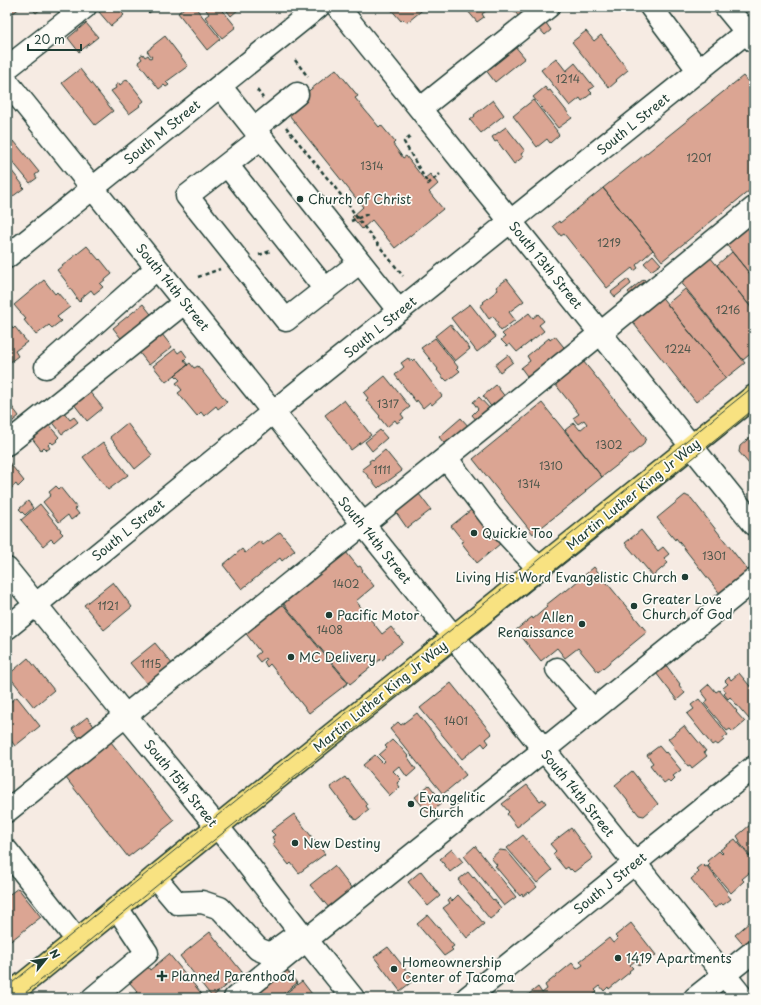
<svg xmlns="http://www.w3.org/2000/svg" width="761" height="1005" font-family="'Playpen Sans',sans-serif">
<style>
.building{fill:#dba593;stroke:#1f3d34}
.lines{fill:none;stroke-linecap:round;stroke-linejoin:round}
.minor-casing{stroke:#1f3d34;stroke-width:25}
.major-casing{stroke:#1f3d34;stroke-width:25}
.path{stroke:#1f3d34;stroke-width:2.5;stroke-dasharray:4 3;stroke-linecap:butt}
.minor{stroke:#fdfcf7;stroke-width:22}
.major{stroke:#f8e281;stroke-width:22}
.tram{stroke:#1f3d34;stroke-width:1}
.poi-dot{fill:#1f3d34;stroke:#fdfcf7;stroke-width:1.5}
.labels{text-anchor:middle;stroke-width:3.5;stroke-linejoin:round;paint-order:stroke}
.number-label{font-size:11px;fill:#4e574c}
.street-label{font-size:13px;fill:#1f3d34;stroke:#fdfcf7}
.poi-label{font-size:13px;fill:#1f3d34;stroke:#fdfcf7;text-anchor:start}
</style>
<rect width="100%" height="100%" fill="#f6ebe3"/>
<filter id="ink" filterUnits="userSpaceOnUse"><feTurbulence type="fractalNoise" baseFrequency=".025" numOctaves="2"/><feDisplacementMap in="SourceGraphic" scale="8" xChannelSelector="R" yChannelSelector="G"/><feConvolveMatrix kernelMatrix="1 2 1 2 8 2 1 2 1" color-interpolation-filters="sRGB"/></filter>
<g filter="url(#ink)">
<path class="building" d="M 7,7 L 21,7 L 7,18 Z
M 31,7 L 43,7 L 36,13 Z
M 55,7 L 69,7 L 60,14 Z
M 106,7 L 117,7 L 124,15 L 111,26 L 99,12 Z
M 143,7 L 157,7 L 149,13 Z
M 185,7 L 195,7 L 218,36 L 220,39 L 207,50 L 178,13 Z
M 204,7 L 220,7 L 236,27 L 222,38 L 205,17 L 209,14 Z
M 224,7 L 237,7 L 239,9 L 231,16 Z
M 389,7 L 426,7 L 409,21 L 409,20 L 406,22 L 403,19 L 401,21 Z
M 459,7 L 476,7 L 477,8 L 479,7 L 483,7 L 486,11 L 482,14 L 484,17 L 477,22 L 467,10 L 466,11 L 465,10 L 463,12 Z
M 513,7 L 532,7 L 519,17 L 512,8 Z
M 544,20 L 551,30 L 545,35 L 537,26 Z
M 86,23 L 98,37 L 79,52 L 68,38 Z
M 586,31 L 594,41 L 601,35 L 628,70 L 616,80 L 617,81 L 609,88 L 572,42 Z
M 165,36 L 188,66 L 166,82 L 169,85 L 166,87 L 164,85 L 159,89 L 138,62 L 142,59 L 140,56 L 143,54 L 145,57 L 148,55 L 150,58 L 152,57 L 147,51 L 151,48 L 151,47 Z
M 514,45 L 525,58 L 495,82 L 485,69 Z
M 556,58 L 566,71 L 575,63 L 594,87 L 589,90 L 592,93 L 582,101 L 580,98 L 570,106 L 541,70 Z
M 80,69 L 113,111 L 95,125 L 62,83 Z
M 336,69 L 358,96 L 355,98 L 379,127 L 381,125 L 395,142 L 393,144 L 403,158 L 406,156 L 424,179 L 430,174 L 438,184 L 429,192 L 443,209 L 395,248 L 372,220 L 362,229 L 352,217 L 363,207 L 285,110 Z
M 743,76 L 754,89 L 754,187 L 662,261 L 603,188 Z
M 127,79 L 144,101 L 139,105 L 140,106 L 129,114 L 111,91 L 116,88 L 115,86 L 119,83 L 120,85 Z
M 545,87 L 548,91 L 550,90 L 572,118 L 558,128 L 533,97 Z
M 493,100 L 504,115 L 481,133 L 470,120 L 475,116 L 474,115 Z
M 533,100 L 557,131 L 556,131 L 559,135 L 550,143 L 547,139 L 537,147 L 513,116 Z
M 506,127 L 525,151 L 521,154 L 523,157 L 514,164 L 497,141 L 495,142 L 492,137 Z
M 14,141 L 39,172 L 35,175 L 37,178 L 30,183 L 7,155 L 7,147 Z
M 7,165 L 23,185 L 22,186 L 24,188 L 12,197 L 11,196 L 9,197 L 7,195 Z
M 603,188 L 653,250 L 636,265 L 638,268 L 634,271 L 632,268 L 607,288 L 564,234 L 561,236 L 553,226 L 559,221 L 560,223 Z
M 754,220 L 754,279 L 725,243 Z
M 87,246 L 99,260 L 100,259 L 112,274 L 100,284 L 103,287 L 94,294 L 91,290 L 80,299 L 81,300 L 79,302 L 76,298 L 77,298 L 67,284 L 68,284 L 57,270 Z
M 732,252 L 754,279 L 754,311 L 717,265 Z
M 653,255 L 661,264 L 651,271 L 644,263 Z
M 710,257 L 754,311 L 754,351 L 743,360 L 680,281 Z
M 507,279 L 524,301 L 509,312 L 515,320 L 501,331 L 496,324 L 498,323 L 493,316 L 489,319 L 480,306 L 484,303 L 483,302 L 498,290 L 496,287 Z
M 628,279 L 631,284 L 615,297 L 611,292 Z
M 644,279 L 647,284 L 631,296 L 628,292 Z
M 44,280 L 55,294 L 57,292 L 70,307 L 57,317 L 61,321 L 52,328 L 49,325 L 36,335 L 24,320 L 26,319 L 14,305 Z
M 685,289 L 745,363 L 726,378 L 667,304 Z
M 660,295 L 726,378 L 696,402 L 630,319 Z
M 143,304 L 154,318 L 124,342 L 113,328 Z
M 470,304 L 496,337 L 477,352 L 451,318 Z
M 529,313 L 533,318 L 538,314 L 544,321 L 539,325 L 544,331 L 517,352 L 510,344 L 507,346 L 501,340 L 505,337 L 502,334 Z
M 7,320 L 13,329 L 15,327 L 27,342 L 15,351 L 18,356 L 9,363 L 7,360 Z
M 450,324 L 470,349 L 455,361 L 435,336 Z
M 158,329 L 172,347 L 149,365 L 135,347 Z
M 555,336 L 567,351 L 530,380 L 521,368 L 530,361 L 527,356 L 549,338 L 550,340 Z
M 435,338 L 458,367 L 457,368 L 460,371 L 447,381 L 444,378 L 444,379 L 437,370 L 438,369 L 421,348 Z
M 175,349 L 178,353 L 182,350 L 187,357 L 184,360 L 188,365 L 166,382 L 153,366 Z
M 508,355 L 513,362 L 500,372 L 495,365 Z
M 408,358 L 411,362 L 414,359 L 442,396 L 432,405 L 430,402 L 423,408 L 417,400 L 416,402 L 395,375 L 404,367 L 401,363 Z
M 583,361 L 646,438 L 643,445 L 602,477 L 565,430 L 574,423 L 580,430 L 587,424 L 584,420 L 578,424 L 573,418 L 579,414 L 555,384 Z
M 190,363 L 194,368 L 198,366 L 227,402 L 218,409 L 216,406 L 204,416 L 201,412 L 197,416 L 178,393 L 182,390 L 176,383 L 180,380 L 175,375 Z
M 385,376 L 410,407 L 401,414 L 404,418 L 397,423 L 395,420 L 387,427 L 379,417 L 380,416 L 366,400 L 368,398 L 364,393 Z
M 496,385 L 506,398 L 493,409 L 483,396 Z
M 88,390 L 103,408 L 87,421 L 70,399 Z
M 479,397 L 491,410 L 478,422 L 472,415 L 478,409 L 473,402 Z
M 7,400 L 19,416 L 7,426 Z
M 344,400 L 371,435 L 351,450 L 325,415 Z
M 542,403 L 602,477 L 585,491 L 586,492 L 533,534 L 473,459 Z
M 63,411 L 70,420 L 74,417 L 78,422 L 62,434 L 51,420 Z
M 461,418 L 470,428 L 447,447 L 439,437 Z
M 47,423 L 59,437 L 56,440 L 57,441 L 53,444 L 51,442 L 48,445 L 50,448 L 47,450 L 44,447 L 41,450 L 31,437 Z
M 127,423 L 152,455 L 135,469 L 110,437 Z
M 380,430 L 387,438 L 372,451 L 365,442 Z
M 754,434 L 754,470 L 739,452 L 740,446 Z
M 103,442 L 128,475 L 108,490 L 83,457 Z
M 385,450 L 402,471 L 380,487 L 380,486 L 378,488 L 362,469 L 370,463 L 369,461 L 372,459 L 373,460 Z
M 8,461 L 24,481 L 18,487 L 16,484 L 7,492 Z
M 56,486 L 59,489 L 60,487 L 77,508 L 75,509 L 79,514 L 71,520 L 68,515 L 59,522 L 43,502 L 51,495 L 49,492 Z
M 419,494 L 431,510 L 407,528 L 395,511 Z
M 685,495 L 691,498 L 750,573 L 721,595 L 676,538 L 675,540 L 657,518 Z
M 28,501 L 33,508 L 25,515 L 19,509 Z
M 40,504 L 61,530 L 60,531 L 63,534 L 54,542 L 51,539 L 43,546 L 21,520 Z
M 471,510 L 500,544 L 477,563 L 461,542 L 463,541 L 451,526 Z
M 641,530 L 658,551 L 663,547 L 669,554 L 664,558 L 668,563 L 653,576 L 625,543 Z
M 280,532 L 295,550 L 282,561 L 280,558 L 242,589 L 223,565 L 242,549 L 245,553 L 260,541 L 263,545 Z
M 346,552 L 358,567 L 360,566 L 363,570 L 362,571 L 374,586 L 356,601 L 382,634 L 391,627 L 403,642 L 385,656 L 386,657 L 382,660 L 381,659 L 350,684 L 283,603 Z
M 594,567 L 647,632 L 598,672 L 578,648 L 565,658 L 557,648 L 541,661 L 516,630 L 532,617 L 533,619 L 547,607 L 546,605 L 565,590 L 566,591 Z
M 113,582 L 132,607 L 104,630 L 84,605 Z
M 281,602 L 348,683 L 309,713 L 270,664 L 267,667 L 264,662 L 266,660 L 265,658 L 260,662 L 255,656 L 260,652 L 244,631 Z
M 155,643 L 173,665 L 148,685 L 130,663 Z
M 28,658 L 54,690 L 34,707 L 8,675 Z
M 666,665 L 680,684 L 679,685 L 685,693 L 677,700 L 656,673 Z
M 739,673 L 754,691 L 754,715 L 749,719 L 730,697 L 728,699 L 724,694 L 726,692 L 723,688 L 728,684 L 725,681 L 729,677 L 731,680 Z
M 451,683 L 492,734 L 486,739 L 489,743 L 485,747 L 482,743 L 462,759 L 420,708 Z
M 709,684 L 716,692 L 719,690 L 737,711 L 736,712 L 745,722 L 733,732 L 730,729 L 727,731 L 704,703 L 708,700 L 701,691 Z
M 17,697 L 40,726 L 15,746 L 7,735 L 7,704 Z
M 699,699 L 728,735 L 723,738 L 724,740 L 718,745 L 715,743 L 712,745 L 687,714 L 694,709 L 691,705 Z
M 417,713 L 466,775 L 443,794 L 390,729 L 398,722 L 401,725 Z
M 87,717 L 96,729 L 82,741 L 72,729 Z
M 684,726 L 690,734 L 691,733 L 706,751 L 704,752 L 707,756 L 692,768 L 690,765 L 688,766 L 673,747 L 674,746 L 668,739 Z
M 107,737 L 174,821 L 128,857 L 62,773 Z
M 392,740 L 395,743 L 396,742 L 408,756 L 407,756 L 416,769 L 407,777 L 399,766 L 393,771 L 401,779 L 397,783 L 400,787 L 390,796 L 363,765 L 375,755 L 383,763 L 385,761 L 379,755 L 387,748 L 385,746 Z
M 659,746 L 665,753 L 666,752 L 681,770 L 673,776 L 675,778 L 670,783 L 668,780 L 664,783 L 650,765 L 653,763 L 647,755 Z
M 632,771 L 658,804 L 644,816 L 639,815 L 615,785 Z
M 345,777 L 347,780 L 348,779 L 367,805 L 366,806 L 369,810 L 356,820 L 353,816 L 352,816 L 330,787 Z
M 429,785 L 443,802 L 429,814 L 415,797 Z
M 527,785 L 540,801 L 543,799 L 546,803 L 520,824 L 520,825 L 517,827 L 507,814 L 509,812 L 502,804 Z
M 294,814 L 325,854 L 299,873 L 291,863 L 289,865 L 272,844 L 275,842 L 272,837 L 275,835 L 271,831 Z
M 750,825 L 754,830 L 754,861 L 739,842 L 740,841 L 737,836 Z
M 571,828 L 593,858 L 574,872 L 571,869 L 570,870 L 568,867 L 565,869 L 553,854 L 556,851 L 550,844 Z
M 523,835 L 552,870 L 537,883 L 507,848 Z
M 735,839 L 754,862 L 753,864 L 754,866 L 754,869 L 742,879 L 744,881 L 731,893 L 708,866 L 710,864 L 707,861 L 719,851 L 722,854 L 723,853 L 720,850 Z
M 475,846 L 516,897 L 504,906 L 464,856 Z
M 452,849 L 463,862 L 450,872 L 440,859 Z
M 500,850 L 507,851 L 537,887 L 529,894 L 528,892 L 523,896 L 522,894 L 520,896 L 495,866 L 497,865 L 491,858 Z
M 702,864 L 705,867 L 707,866 L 728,893 L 727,894 L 731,899 L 723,905 L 721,903 L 715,908 L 691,879 L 699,872 L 696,869 Z
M 334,866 L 353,890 L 330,909 L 310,885 Z
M 421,871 L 440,896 L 428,906 L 408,882 Z
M 468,872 L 473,878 L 474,877 L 493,900 L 494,899 L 501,908 L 498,911 L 499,912 L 490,919 L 458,880 Z
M 18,888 L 41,917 L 7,944 L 7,896 Z
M 458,895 L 467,905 L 468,905 L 484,924 L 467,938 L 443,908 L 450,903 L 448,900 L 450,898 L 452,901 Z
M 428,915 L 454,946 L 451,948 L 453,950 L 444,956 L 417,924 Z
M 751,921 L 754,925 L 754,943 L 747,949 L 735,935 Z
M 631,923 L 656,955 L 644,964 L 643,962 L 639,966 L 635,961 L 630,965 L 633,968 L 629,971 L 630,972 L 609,989 L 608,987 L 604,991 L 600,986 L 595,990 L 597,992 L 593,995 L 595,997 L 594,998 L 524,998 L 538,987 L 542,993 L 547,989 L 545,985 L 572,963 L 577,969 L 583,965 L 580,961 L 609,938 L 613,943 L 618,939 L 615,936 Z
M 210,932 L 242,972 L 212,997 L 180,956 Z
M 388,947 L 414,980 L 400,991 L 374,957 Z
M 169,954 L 205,998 L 130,998 L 138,992 L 129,982 L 148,967 L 150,970 Z
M 283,965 L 297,983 L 278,998 L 262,998 L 254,988 Z
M 302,981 L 315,998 L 290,998 L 286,993 Z"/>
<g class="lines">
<defs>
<path id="minor" d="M 338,7 L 754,524
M 651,7 L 699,71
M 726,7 L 754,41
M 7,68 L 85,7
M 7,82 L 290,433 L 743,998
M 220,86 L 399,311
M 420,109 L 548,7
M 254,129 L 297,94
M 261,138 L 187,196 L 286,320 L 360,262
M 227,165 L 325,289
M 7,257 L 318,7
M 46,367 L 157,268
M 7,444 L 185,302
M 446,458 L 491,517 L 539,569
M 7,569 L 125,715 L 238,852 L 300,932 L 353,998
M 7,628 L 294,395 L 754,26
M 557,669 L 593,710
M 7,811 L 581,349 L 754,208
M 7,851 L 77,940
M 155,877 L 177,903 L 202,902 L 220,908 L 258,949 L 268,953 L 273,952 L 291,939
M 93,998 L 147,953 L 117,908
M 235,998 L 306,940 L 525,765 L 754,580
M 467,998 L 754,767
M 695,998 L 754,951"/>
<path id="major" d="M 7,997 L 245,804 L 754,396"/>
</defs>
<use href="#minor" class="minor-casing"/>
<use href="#major" class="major-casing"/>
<path class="path" d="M 295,60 L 308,77
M 257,90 L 263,98
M 286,127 L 349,205 L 357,218 L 403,276
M 410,137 L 404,142 L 428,184 L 440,174
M 351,221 L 368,214
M 259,255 L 271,251
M 198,277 L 220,269"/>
<use href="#minor" class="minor"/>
<use href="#major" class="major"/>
<path class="tram" d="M 7,987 L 239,798 L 534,564 L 754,386
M 19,998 L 160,883 L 349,733 L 481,629 L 754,409"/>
</g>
</g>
<g class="poi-dot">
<circle cx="300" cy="199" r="4"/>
<circle cx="474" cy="533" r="4"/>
<circle cx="685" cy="577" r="4"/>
<circle cx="634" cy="606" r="4"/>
<circle cx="329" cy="615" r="4"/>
<circle cx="582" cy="624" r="4"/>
<circle cx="291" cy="657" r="4"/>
<circle cx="411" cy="804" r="4"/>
<circle cx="295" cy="843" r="4"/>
<circle cx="618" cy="958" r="4"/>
<circle cx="394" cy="969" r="4"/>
<path d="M160 970h4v4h4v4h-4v4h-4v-4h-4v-4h4z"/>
</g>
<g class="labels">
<g class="number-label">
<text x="568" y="83">1214</text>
<text x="699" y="162">1201</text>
<text x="372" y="170">1314</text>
<text x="609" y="247">1219</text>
<text x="728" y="314">1216</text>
<text x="678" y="353">1224</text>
<text x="388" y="408">1317</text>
<text x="609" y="449">1302</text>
<text x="551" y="470">1310</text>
<text x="382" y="474">1111</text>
<text x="529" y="488">1314</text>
<text x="714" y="560">1301</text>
<text x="346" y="588">1402</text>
<text x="108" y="610">1121</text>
<text x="330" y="634">1408</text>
<text x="151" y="668">1115</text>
<text x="456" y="725">1401</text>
</g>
<g class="street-label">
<text transform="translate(633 124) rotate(-39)" y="5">South L Street</text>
<text transform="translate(162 132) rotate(-39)" y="5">South M Street</text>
<text transform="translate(546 265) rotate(51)" y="5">South 13th Street</text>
<text transform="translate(173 287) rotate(51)" y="5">South 14th Street</text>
<text transform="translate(380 327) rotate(-39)" y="5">South L Street</text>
<text transform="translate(633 494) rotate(-39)" y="5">Martin Luther King Jr Way</text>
<text transform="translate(128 530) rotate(-39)" y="5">South L Street</text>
<text transform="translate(375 540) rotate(51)" y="5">South 14th Street</text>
<text transform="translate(380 696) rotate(-39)" y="5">Martin Luther King Jr Way</text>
<text transform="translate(181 783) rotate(51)" y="5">South 15th Street</text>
<text transform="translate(578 793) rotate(51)" y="5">South 14th Street</text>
<text transform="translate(610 883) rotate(-39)" y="5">South J Street</text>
</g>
<g class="poi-label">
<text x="308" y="204">Church of Christ</text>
<text x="482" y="538">Quickie Too</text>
<text x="677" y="582" text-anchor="end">Living His Word Evangelistic Church</text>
<text x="642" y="604">Greater Love<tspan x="642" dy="15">Church of God</tspan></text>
<text x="337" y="620">Pacific Motor</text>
<text x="574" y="622" text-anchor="end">Allen<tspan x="574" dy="15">Renaissance</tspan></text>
<text x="299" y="662">MC Delivery</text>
<text x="419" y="802">Evangelitic<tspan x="419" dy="15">Church</tspan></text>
<text x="303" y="848">New Destiny</text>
<text x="626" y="963">1419 Apartments</text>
<text x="402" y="967">Homeownership<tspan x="402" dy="15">Center of Tacoma</tspan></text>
<text x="171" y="981">Planned Parenthood</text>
</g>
</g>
<rect width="761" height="1005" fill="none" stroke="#fdfcf7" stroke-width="24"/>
<rect x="12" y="12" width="737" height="981" fill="none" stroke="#1f3d34" stroke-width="1.5" filter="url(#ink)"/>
<g transform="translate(46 959) rotate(60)" stroke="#fdfcf7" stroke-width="3" paint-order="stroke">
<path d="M0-3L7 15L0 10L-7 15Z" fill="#1f3d34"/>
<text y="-6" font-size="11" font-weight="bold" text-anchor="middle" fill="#1f3d34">N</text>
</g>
<path d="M28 44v6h53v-6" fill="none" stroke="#1f3d34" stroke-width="2"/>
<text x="34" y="44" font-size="12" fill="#1f3d34" stroke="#fdfcf7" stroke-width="3" paint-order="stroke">20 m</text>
</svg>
